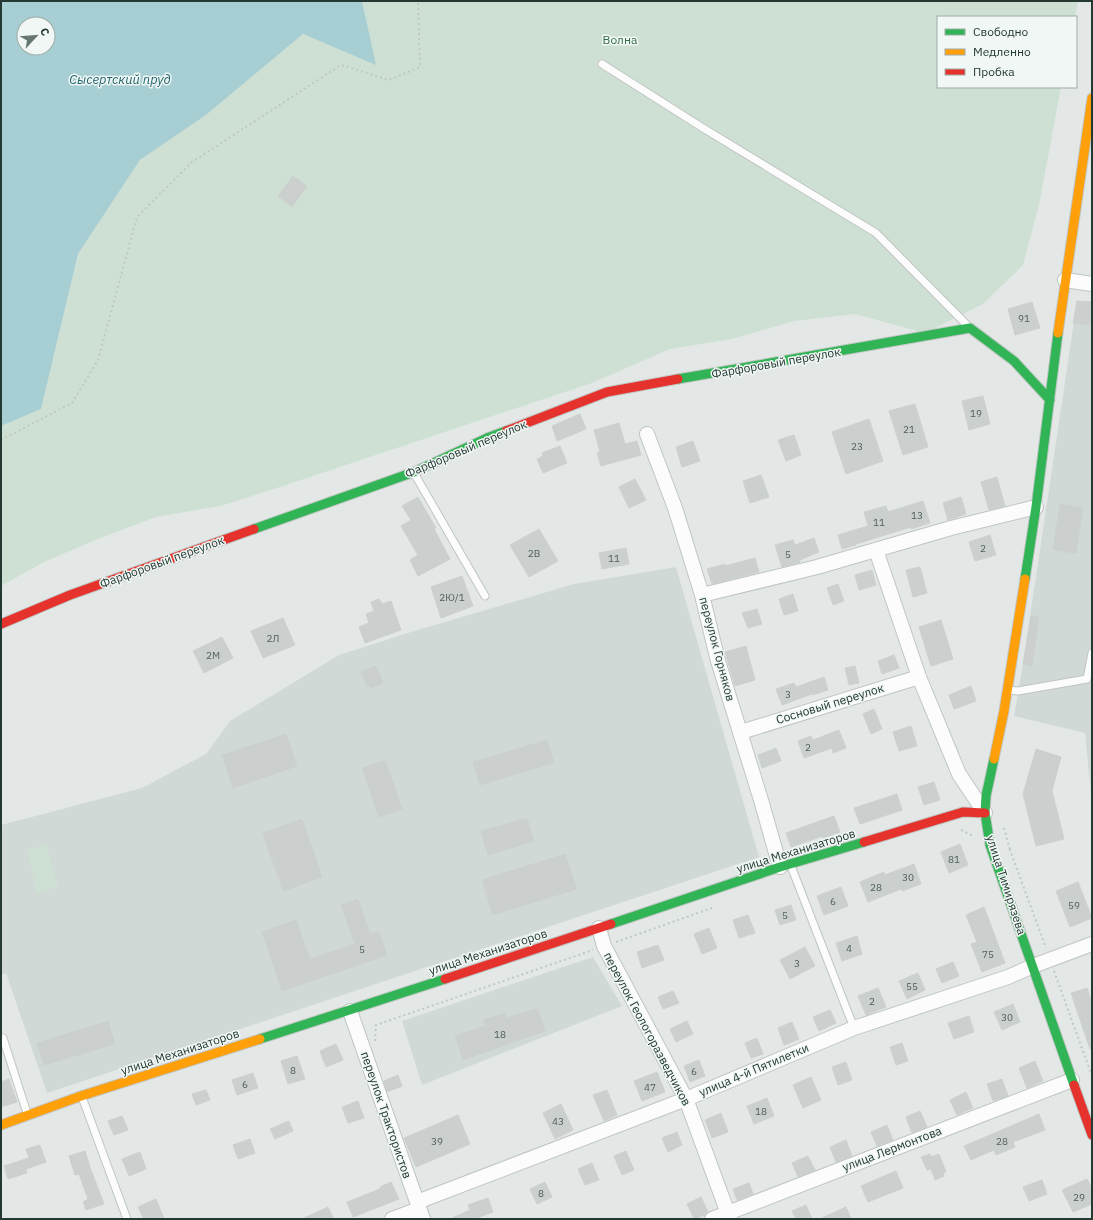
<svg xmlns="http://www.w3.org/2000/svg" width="1093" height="1220" font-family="'IBM Plex Sans',sans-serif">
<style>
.built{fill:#d1d9d6}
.green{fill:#cee0d3}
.water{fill:#a7ced3;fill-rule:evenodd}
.building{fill:#cbcfcd;stroke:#ccd1cf}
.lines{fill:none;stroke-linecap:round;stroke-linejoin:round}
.lane-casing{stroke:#c0c5c3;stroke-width:9}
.street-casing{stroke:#c0c5c3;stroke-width:16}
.fast-casing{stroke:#c0c6c3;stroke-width:11}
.slow-casing{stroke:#c0c6c3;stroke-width:11}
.jam-casing{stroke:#c0c6c3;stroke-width:11}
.path{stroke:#c0c8c4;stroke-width:2;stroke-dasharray:2 3;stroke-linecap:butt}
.lane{stroke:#fbfcfb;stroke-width:7}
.street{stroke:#fbfcfb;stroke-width:14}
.fast{stroke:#30b455;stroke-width:9}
.slow{stroke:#ff9f0a;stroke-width:9}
.jam{stroke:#e5322d;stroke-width:9}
.labels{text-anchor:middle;stroke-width:3;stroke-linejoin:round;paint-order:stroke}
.number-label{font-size:10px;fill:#4e5f5a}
.park-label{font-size:12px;fill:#316c46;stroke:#f1f7f4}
.street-label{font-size:12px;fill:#233932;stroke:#f1f7f4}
.water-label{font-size:13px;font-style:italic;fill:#226570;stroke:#f1f7f4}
</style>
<rect width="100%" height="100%" fill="#e3e8e6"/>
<path class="built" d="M 1077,301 L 1092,302 L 1092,804 L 1085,733 L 1014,716 L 1023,664 Z
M 676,567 L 759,857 L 47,1093 L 6,973 L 1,975 L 1,825 L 142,788 L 206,754 L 230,721 L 339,655 L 411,632 L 574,584 Z
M 593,957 L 622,1006 L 422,1085 L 402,1021 Z"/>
<path class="green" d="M 362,1 L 1078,1 L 1075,17 L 938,17 L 938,87 L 1061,87 L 1039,205 L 1023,265 L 983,304 L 925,333 L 855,314 L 794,321 L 732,339 L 670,349 L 592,383 L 277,488 L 220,506 L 156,517 L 98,539 L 44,562 L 1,586 L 1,426 L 41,409 L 78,254 L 140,160 L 206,115 L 303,34 L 375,64 Z
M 46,844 L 58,887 L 37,893 L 27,850 Z"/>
<path class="water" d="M 1,1 L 362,1 L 376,65 L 303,34 L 206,115 L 140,160 L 78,254 L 41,409 L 1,426 ZM 24,24 L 48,24 L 48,48 L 24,48 Z"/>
<path class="building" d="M 293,176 L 307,186 L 292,207 L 278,196 Z
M 1077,301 L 1092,302 L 1092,325 L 1073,323 Z
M 1032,302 L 1040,328 L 1015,335 L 1008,309 Z
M 983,396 L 990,424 L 969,430 L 962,401 Z
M 915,404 L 928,447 L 903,455 L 889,411 Z
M 580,414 L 586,429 L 557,441 L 552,426 Z
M 869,419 L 883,461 L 846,474 L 832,432 Z
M 619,423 L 625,444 L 637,441 L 641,455 L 601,466 L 597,453 L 600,452 L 594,430 Z
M 794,435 L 801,455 L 786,461 L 778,440 Z
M 693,441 L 700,461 L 682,467 L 676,447 Z
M 560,446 L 567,463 L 543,473 L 537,459 L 543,456 L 542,453 Z
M 761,475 L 769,497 L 750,503 L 743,481 Z
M 997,477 L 1005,506 L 989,510 L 981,482 Z
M 635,479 L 646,500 L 629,508 L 619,487 Z
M 418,497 L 436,528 L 434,529 L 450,559 L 418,576 L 410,560 L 418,555 L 401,526 L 411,520 L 402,506 Z
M 961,497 L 966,514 L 948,520 L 943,503 Z
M 923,501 L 930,523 L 911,529 L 911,527 L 856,544 L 856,545 L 842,549 L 838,535 L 868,526 L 864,512 L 886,506 L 888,512 Z
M 1060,504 L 1083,508 L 1076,553 L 1053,550 Z
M 539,529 L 558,561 L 529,577 L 510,545 Z
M 990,535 L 996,555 L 975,561 L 969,542 Z
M 814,538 L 819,552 L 800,560 L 800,562 L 782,567 L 775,545 L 793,540 L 795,545 Z
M 626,548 L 629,564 L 602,569 L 599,553 Z
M 755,558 L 759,572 L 712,584 L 707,569 L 725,564 L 725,566 Z
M 920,567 L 927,593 L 913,597 L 906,570 Z
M 872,570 L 876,585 L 859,590 L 855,575 Z
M 462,576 L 473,606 L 441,618 L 431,587 Z
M 838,584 L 844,601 L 833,605 L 827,588 Z
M 793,594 L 798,611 L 784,615 L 779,599 Z
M 379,599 L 382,604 L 391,601 L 401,630 L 365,643 L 359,627 L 369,623 L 366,614 L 374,611 L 371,602 Z
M 757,609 L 762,624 L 748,628 L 742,613 Z
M 1031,616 L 1039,617 L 1032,666 L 1023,664 Z
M 283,618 L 295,645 L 263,658 L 251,631 Z
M 941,620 L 953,659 L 931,666 L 919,627 Z
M 222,637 L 233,658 L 204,673 L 193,651 Z
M 746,646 L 755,680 L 735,686 L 725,652 Z
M 894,655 L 899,668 L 882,674 L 878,661 Z
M 376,666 L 383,683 L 371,688 L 369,685 L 367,686 L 361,672 Z
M 855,666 L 859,683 L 849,685 L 845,668 Z
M 824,677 L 828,690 L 813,695 L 812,694 L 782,705 L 776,689 L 794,683 L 796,687 Z
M 971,686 L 976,701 L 954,709 L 949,695 Z
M 874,709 L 882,729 L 871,734 L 863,714 Z
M 911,726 L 917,746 L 899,751 L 893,732 Z
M 839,730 L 846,748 L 833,753 L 832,748 L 804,758 L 798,741 L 811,736 L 813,740 Z
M 286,734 L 297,766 L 233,788 L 222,755 Z
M 547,740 L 554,763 L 480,785 L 473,762 Z
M 776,748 L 781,761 L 762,768 L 758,755 Z
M 1036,749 L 1061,757 L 1052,791 L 1064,839 L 1036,846 L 1023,794 Z
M 385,760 L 402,809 L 379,817 L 362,768 Z
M 934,782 L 940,800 L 924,805 L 918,787 Z
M 897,794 L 902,810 L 860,824 L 854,808 Z
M 834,816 L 840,832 L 823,838 L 823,836 L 791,847 L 786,833 Z
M 527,818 L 534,841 L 488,855 L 481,831 Z
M 302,819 L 322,877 L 283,891 L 263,833 Z
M 960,844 L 968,865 L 949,873 L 941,852 Z
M 565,854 L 577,889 L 493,915 L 482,880 Z
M 914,864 L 921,884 L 902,891 L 901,889 L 868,902 L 860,882 L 884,872 L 885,875 Z
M 1078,882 L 1092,918 L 1070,927 L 1056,891 Z
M 841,887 L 848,906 L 824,915 L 817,896 Z
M 358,899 L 370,934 L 379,931 L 387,955 L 282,991 L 262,932 L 296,920 L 310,959 L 355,944 L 341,905 Z
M 791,905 L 796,920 L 780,925 L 775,910 Z
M 984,907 L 1005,963 L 982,972 L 971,944 L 977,942 L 966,915 Z
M 748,915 L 755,933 L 739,938 L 733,920 Z
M 709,928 L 717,948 L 702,954 L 694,934 Z
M 857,936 L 862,954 L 842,961 L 836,943 Z
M 658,945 L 664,960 L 642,968 L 637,952 Z
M 805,947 L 815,966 L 790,979 L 780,960 Z
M 953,962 L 959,976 L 942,983 L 936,969 Z
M 918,973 L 925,990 L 907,999 L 899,981 Z
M 878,988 L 886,1007 L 866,1015 L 858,996 Z
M 1087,988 L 1092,1003 L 1092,1049 L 1090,1049 L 1071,993 Z
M 673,991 L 679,1003 L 663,1009 L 658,997 Z
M 1013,1004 L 1020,1022 L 1002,1030 L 994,1012 Z
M 537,1008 L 545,1031 L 463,1060 L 455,1036 L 485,1026 L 483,1020 L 505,1013 L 507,1018 Z
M 830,1010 L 836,1023 L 819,1031 L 813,1017 Z
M 969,1016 L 974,1032 L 954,1039 L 948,1023 Z
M 108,1021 L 115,1044 L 44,1065 L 37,1043 Z
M 687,1021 L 693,1034 L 676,1042 L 670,1029 Z
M 792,1022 L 799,1039 L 784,1045 L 778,1028 Z
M 757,1038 L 763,1054 L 751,1058 L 745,1043 Z
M 902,1043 L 908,1061 L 896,1065 L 890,1047 Z
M 336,1044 L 343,1060 L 326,1067 L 320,1051 Z
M 297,1056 L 305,1079 L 288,1084 L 281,1061 Z
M 699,1060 L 705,1076 L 690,1082 L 684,1066 Z
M 1035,1061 L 1043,1081 L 1027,1088 L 1019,1068 Z
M 846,1062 L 852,1080 L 838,1085 L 832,1067 Z
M 657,1072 L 665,1092 L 642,1101 L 634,1081 Z
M 253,1073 L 258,1088 L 237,1095 L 232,1080 Z
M 398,1075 L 402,1086 L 387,1092 L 384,1081 Z
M 811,1077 L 821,1100 L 803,1108 L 793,1085 Z
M 9,1079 L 17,1102 L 1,1107 L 1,1082 Z
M 1002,1079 L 1008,1096 L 993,1101 L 987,1084 Z
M 206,1090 L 210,1100 L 196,1105 L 192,1094 Z
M 607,1090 L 617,1115 L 604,1121 L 593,1095 Z
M 966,1092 L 973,1108 L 957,1115 L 950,1100 Z
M 767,1098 L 774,1116 L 754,1124 L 747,1106 Z
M 358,1101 L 364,1118 L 348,1123 L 342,1107 Z
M 561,1104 L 573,1130 L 555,1139 L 543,1113 Z
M 920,1111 L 927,1127 L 912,1133 L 906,1117 Z
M 721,1113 L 728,1132 L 712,1138 L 705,1120 Z
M 1039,1114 L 1045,1130 L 1013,1142 L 1015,1147 L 996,1155 L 994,1150 L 971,1160 L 964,1146 Z
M 458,1115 L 470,1144 L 416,1167 L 404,1138 Z
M 122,1116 L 128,1130 L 114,1135 L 108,1121 Z
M 289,1121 L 293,1131 L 275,1139 L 270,1129 Z
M 887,1125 L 893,1140 L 877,1146 L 871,1132 Z
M 677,1132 L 682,1145 L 668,1152 L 662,1138 Z
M 250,1139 L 255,1153 L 238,1159 L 233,1145 Z
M 846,1140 L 852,1156 L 836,1162 L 830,1147 Z
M 40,1145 L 46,1162 L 26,1169 L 27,1173 L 8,1179 L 4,1166 L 29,1158 L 26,1149 Z
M 85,1151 L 91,1170 L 104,1204 L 86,1210 L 83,1202 L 88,1199 L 79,1174 L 75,1175 L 69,1156 Z
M 626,1151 L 634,1170 L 622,1175 L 614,1156 Z
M 140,1152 L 146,1169 L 129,1176 L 122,1159 Z
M 930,1154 L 931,1157 L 939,1154 L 946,1172 L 943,1173 L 944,1176 L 935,1180 L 931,1169 L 927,1170 L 921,1157 Z
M 808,1156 L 815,1170 L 798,1177 L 792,1163 Z
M 592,1163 L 599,1180 L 585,1185 L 578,1169 Z
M 896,1171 L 903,1188 L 868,1202 L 861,1186 Z
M 1087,1179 L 1092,1189 L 1092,1204 L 1073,1212 L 1062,1190 Z
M 1042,1180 L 1047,1194 L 1029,1201 L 1023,1187 Z
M 391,1182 L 399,1199 L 353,1217 L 347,1202 L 380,1189 L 380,1187 Z
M 545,1182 L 552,1197 L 537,1204 L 530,1189 Z
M 749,1183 L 753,1194 L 737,1200 L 733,1189 Z
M 701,1197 L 708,1212 L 705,1215 L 694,1219 L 687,1204 Z
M 488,1198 L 493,1212 L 474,1219 L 450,1219 L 470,1210 L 468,1205 Z
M 156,1199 L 164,1219 L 144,1219 L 138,1207 Z
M 806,1205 L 812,1219 L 796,1219 L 792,1211 Z
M 328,1207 L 334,1219 L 302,1219 Z
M 846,1207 L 851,1219 L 820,1219 Z"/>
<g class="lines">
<defs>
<path id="lane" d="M 602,64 L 703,128 L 876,233 L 967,325
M 414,473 L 485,596
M 1008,690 L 1018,691 L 1087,679 L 1092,653
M 791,866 L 854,1028
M 1,1039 L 3,1038 L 27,1113
M 82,1097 L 127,1219"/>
<path id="street" d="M 1065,280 L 1092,284
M 647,434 L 675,508 L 702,595 L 718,661 L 761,800 L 780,867
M 876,550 L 919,677 L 959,774 L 985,813
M 702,595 L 817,567 L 951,528 L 1036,507
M 741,732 L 919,677
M 599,928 L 604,946 L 686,1099 L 730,1219
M 350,1011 L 423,1219
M 417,1202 L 686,1099 L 854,1028 L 1008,977 L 1033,966 L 1092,944
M 392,1219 L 419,1209
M 712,1219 L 1072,1080"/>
<path id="fast" d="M 678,379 L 970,328 L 1014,361 L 1050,400
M 254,529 L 414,472 L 487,438 L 506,431
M 1025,579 L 1036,507 L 1058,333
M 994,759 L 986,796 L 985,813 L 990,845 L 1074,1085
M 611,924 L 780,867 L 864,842
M 260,1039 L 445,979"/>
<path id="slow" d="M 1058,333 L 1092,98
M 994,759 L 1004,711 L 1025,579
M 1,1125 L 81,1096 L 260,1039"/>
<path id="jam" d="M 506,431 L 607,392 L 678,379
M 1,624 L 70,595 L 254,529
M 864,842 L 963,812 L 985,813
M 445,979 L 611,924
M 1074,1085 L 1092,1135"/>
</defs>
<use href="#lane" class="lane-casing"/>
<use href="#street" class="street-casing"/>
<use href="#fast" class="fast-casing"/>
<use href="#slow" class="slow-casing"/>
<use href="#jam" class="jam-casing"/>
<path class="path" d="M 1,440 L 72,403 L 98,360 L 137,217 L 192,162 L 341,65 L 389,80 L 420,67 L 418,1
M 1004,828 L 1010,850
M 961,830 L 973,836
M 1009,850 L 1010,850 L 1046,948
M 616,942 L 712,908
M 1054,971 L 1092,1076
M 375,1041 L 376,1025 L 593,950"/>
<use href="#lane" class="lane"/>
<use href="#street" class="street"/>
<use href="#fast" class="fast"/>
<use href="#slow" class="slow"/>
<use href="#jam" class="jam"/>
</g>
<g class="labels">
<g class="number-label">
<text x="1024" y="322">91</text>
<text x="976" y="417">19</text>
<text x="909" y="433">21</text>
<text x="857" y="450">23</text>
<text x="917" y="519">13</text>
<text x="879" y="526">11</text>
<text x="983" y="552">2</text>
<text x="534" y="557">2В</text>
<text x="788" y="558">5</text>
<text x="614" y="562">11</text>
<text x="452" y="601">2Ю/1</text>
<text x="273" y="642">2Л</text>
<text x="213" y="659">2М</text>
<text x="788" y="698">3</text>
<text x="808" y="751">2</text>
<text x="954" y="863">81</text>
<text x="908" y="881">30</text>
<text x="876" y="891">28</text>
<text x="833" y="905">6</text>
<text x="1074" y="909">59</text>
<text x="785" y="919">5</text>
<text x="849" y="952">4</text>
<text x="362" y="953">5</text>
<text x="988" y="958">75</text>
<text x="797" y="967">3</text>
<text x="912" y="990">55</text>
<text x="872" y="1005">2</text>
<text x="1007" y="1021">30</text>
<text x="500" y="1038">18</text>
<text x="293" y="1074">8</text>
<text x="694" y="1075">6</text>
<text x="245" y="1088">6</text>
<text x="650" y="1091">47</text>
<text x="761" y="1115">18</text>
<text x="558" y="1125">43</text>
<text x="437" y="1145">39</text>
<text x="1002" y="1145">28</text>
<text x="541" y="1197">8</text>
<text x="1079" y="1201">29</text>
</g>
<g class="park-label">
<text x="620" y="44">Волна</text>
</g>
<g class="street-label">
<text transform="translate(776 363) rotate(-10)" y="4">Фарфоровый переулок</text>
<text transform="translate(466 449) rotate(-23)" y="4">Фарфоровый переулок</text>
<text transform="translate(162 562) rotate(-20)" y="4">Фарфоровый переулок</text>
<text transform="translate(717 649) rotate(75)" y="4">переулок Горняков</text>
<text transform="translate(830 704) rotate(-17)" y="4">Сосновый переулок</text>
<text transform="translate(796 851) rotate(-17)" y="4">улица Механизаторов</text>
<text transform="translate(1006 885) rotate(72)" y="4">улица Тимирязева</text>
<text transform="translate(488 952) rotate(-18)" y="4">улица Механизаторов</text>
<text transform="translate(647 1029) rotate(62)" y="4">переулок Геологоразведчиков</text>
<text transform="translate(180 1052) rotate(-18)" y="4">улица Механизаторов</text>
<text transform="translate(754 1070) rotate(-23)" y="4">улица 4-й Пятилетки</text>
<text transform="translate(386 1115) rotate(71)" y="4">переулок Трактористов</text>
<text transform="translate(892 1149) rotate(-21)" y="4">улица Лермонтова</text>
</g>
<g class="water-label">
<text x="120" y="84">Сысертский пруд</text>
</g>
</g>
<rect width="1093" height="1220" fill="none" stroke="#233932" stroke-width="4"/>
<rect x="937" y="16" width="140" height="72" fill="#f1f7f4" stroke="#9faba6"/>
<rect x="945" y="29" width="20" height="6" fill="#30b455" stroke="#9faba6"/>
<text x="973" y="36" font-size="12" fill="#233932">Свободно</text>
<rect x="945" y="49" width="20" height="6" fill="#ff9f0a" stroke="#9faba6"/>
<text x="973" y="56" font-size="12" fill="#233932">Медленно</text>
<rect x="945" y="69" width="20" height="6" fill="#e5322d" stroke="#9faba6"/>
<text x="973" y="76" font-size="12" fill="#233932">Пробка</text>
<g transform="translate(36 36) rotate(64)"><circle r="19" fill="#f1f7f4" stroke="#9faba6"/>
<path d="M0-3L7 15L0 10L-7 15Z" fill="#667671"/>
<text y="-6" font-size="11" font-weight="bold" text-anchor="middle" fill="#233932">С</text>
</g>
</svg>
